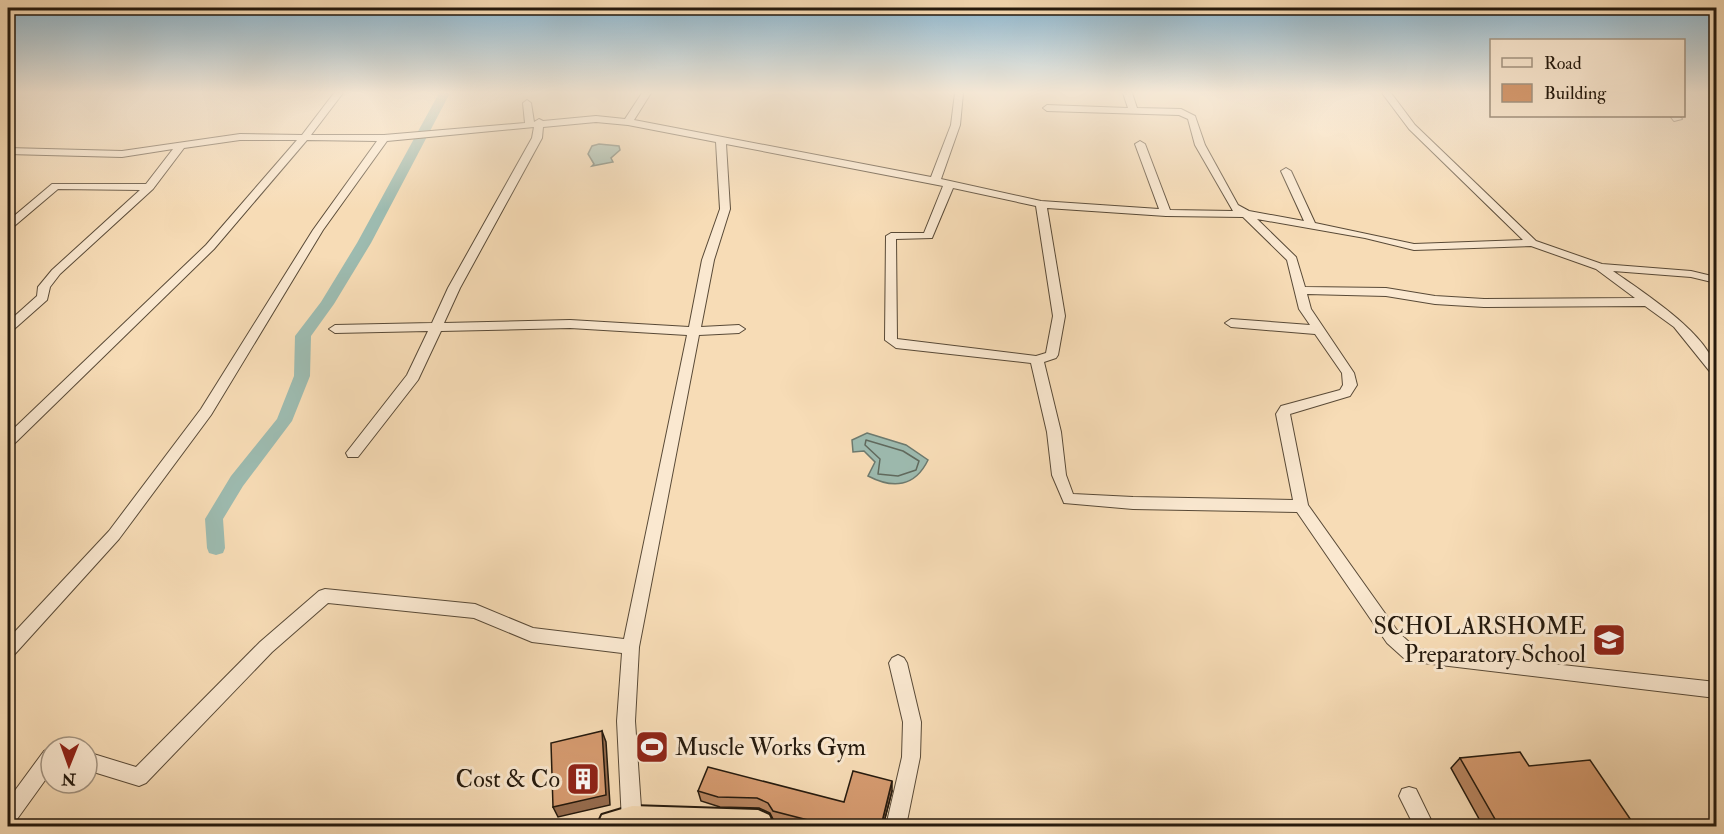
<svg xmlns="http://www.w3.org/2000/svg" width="1724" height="834" font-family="'IM FELL Double Pica',serif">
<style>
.water{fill:#9dbbb0;stroke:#6d7a6f;stroke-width:1.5}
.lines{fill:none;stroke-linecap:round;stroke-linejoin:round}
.shore{stroke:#606a5e;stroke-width:1.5}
.canal{fill:#9dbbb0;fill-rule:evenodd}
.minor-casing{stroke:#594a37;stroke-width:2}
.trunk-casing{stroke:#24190d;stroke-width:4}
.minor{fill:#fae8d0;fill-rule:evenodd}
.trunk{fill:#f7dcb6;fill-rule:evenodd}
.wall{fill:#b88560;stroke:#24190d;stroke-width:1.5}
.shaded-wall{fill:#966c4e;stroke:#24190d;stroke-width:1.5}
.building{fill:#d69b70;stroke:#24190d;stroke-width:1.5}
.labels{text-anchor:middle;stroke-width:6;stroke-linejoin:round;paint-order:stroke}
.near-poi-label{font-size:24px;fill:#24190d;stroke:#fae8d0;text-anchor:end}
</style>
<rect width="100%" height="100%" fill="#f7dcb6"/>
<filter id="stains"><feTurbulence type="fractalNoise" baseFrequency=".00333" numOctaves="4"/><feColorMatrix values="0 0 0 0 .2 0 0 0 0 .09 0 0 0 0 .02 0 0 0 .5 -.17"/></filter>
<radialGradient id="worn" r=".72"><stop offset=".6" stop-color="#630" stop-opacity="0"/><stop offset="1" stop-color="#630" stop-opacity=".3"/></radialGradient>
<path class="water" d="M 599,144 L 619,146 L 620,150 L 611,158 L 613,162 L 592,166 L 594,164 L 588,154 L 592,146 Z
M 867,433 L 906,445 L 928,460 C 915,487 893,489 868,476 L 875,462 L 864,451 L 853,452 L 852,440 Z"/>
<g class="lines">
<path class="shore" d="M 866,440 L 903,451 L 919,461 L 916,470 L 898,476 L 878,474 L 880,459 L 865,445 Z"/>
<path class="canal" d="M 439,93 L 450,93 L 371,243 L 334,304 L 311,336 L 310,376 L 292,421 L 243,486 L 223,519 L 225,548 L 223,553 L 216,555 L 209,553 L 207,548 L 205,519 L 231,476 L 277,419 L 294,376 L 295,336 L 321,302 L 357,243 Z"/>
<defs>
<path id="minor" d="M 334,93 L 343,93 L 311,135 L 384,135 L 525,123 L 523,103 L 527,100 L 531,103 L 534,122 L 539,119 L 543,121 L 596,116 L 625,119 L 642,93 L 651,93 L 634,120 L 931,177 L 951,125 L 955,93 L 963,93 L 960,125 L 941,179 L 1041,201 L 1159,209 L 1135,144 L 1140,141 L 1145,144 L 1170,210 L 1233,211 L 1195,145 L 1188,119 L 1179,115 L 1047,111 L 1043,108 L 1047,105 L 1128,108 L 1123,93 L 1132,93 L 1137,108 L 1181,109 L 1195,116 L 1205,145 L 1238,205 L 1249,211 L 1304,221 L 1281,171 L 1286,168 L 1291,171 L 1315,223 L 1414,244 L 1523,240 L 1409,129 L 1382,93 L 1391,93 L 1415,125 L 1536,241 L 1602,264 L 1691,271 L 1716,277 L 1716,283 L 1691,277 L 1613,271 C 1641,291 1716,338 1716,374 L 1711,373 L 1674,327 L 1645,306 L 1484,307 L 1435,304 L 1386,296 L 1307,294 L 1311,309 L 1354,373 L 1357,385 L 1350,396 L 1290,414 L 1308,505 L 1399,633 L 1417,649 L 1716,682 L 1716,698 L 1407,661 L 1387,643 L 1297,512 L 1133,509 L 1064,503 L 1052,475 L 1047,432 L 1031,363 L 896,348 L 885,340 L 886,236 L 891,233 L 924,233 L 943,186 L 726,144 L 730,209 L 714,260 L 701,327 L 739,325 L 745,329 L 739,333 L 699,335 L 639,647 L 635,721 L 642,822 L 640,826 L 624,826 L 622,822 L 617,721 L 622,653 L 532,642 L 474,618 L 328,603 L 272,652 L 146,783 L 139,786 L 87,770 L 87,752 L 136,767 L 260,642 L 319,591 L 325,589 L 475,604 L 533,628 L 624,639 L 687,335 L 570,328 L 441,331 L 418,380 L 358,457 L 348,457 L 346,453 L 407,375 L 428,331 L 335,333 L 329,329 L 335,325 L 432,323 L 448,288 L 532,138 L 534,127 L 387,141 L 323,230 L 211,415 L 119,539 L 14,655 L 8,657 L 8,639 L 109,531 L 201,409 L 313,230 L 377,141 L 307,140 L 214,249 L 13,445 L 8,447 L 8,434 L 206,245 L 297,140 L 240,140 L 184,148 L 153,189 L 60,274 L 50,287 L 47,300 L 12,331 L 8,332 L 8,322 L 37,296 L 38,287 L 52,270 L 140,190 L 58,189 L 12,228 L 8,229 L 8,221 L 52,184 L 146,184 L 173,149 L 122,157 L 8,154 L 8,148 L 122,151 L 240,134 L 302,135 ZM 596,122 L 628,125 L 716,142 L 720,209 L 702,260 L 689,327 L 570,320 L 444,323 L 460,288 L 542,138 L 543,127 ZM 953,188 L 1036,206 L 1053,316 L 1046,353 L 1036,356 L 897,339 L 896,239 L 932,238 ZM 1047,208 L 1166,216 L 1243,217 L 1287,260 L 1299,309 L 1310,325 L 1231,319 L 1225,323 L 1231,327 L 1315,334 L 1342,373 L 1343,385 L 1340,390 L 1281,406 L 1276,414 L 1293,500 L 1133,497 L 1073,494 L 1066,475 L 1061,432 L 1044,362 L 1056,358 L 1058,355 L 1065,316 ZM 1257,219 L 1365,238 L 1414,250 L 1531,246 L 1596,269 L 1635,298 L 1484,299 L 1435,296 L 1386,288 L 1305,287 L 1296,257 Z
M 1670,116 L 1679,116 L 1682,119 L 1674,121 Z
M 898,655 L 904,658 L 907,663 L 921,722 L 920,757 L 906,826 L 886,826 L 902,757 L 903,722 L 889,663 L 892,658 Z
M 51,748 L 51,772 L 15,822 L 8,824 L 8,800 L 44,751 Z
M 1409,787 L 1416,789 L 1434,826 L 1414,826 L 1399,796 L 1402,789 Z"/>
<path id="trunk" d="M 632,806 L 758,810 L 769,815 L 774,826 L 597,826 L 602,815 Z"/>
</defs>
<use href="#minor" class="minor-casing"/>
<use href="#trunk" class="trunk-casing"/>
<use href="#minor" class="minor"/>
<use href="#trunk" class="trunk"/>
</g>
<path class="wall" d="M 1460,758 L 1529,766 L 1635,826 L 1483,826 L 1451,768 Z
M 698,791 L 844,802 L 892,791 L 883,826 L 795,826 L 774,821 L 770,813 L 759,808 L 720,807 L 701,801 Z"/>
<path class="shaded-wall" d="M 602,731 L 606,742 L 610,805 L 558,817 L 553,807 Z
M 892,781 L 892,791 L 883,826 L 881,826 Z"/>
<path class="building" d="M 602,731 L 606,795 L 553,807 L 551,743 Z
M 1520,752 L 1529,766 L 1590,760 L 1635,826 L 1499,826 L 1460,758 Z
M 708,767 L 844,802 L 853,771 L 892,781 L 881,826 L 831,826 L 773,811 L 768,803 L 757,798 L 718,797 L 698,791 Z"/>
<linearGradient id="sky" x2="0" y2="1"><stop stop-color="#8ab7d2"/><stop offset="0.44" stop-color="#fbefde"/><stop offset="1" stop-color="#fbefde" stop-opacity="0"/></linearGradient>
<rect width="1724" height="210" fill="url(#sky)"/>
<defs>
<symbol id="school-square" viewBox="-11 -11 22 22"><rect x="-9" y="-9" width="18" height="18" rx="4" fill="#8f2418" stroke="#fae8d0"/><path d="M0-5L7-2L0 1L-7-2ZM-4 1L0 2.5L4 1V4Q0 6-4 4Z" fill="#fff"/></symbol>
<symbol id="stadium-square" viewBox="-11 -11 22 22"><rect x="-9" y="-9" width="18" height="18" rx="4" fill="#8f2418" stroke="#fae8d0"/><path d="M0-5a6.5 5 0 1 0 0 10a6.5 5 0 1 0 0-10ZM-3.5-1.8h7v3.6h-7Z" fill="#fff"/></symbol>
<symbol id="building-square" viewBox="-11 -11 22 22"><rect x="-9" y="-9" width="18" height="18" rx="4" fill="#8f2418" stroke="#fae8d0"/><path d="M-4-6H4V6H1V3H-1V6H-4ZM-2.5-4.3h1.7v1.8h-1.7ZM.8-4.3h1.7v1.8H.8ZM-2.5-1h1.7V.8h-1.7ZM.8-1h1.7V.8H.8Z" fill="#fff"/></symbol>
</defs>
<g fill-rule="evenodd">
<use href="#school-square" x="1590" y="621" width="38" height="38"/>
<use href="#stadium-square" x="633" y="728" width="38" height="38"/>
<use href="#building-square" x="564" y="760" width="38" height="38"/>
</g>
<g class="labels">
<g class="near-poi-label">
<text x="1586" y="634">SCHOLARSHOME<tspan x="1586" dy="28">Preparatory School</tspan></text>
<text x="675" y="755" text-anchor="start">Muscle Works Gym</text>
<text x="560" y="787">Cost &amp; Co</text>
</g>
</g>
<rect width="1724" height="834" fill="none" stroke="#f7dcb6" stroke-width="30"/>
<rect x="9" y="9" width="1706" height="816" fill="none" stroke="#24190d" stroke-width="3"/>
<rect x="15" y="15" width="1694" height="804" fill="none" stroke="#24190d" stroke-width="1.5"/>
<rect x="1490" y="39" width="195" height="78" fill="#fae8d0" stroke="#a49582" stroke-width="1.5"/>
<rect x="1502" y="58" width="30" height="9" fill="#fae8d0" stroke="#a49582" stroke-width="1.5"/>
<text x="1544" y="69" font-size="18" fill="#24190d">Road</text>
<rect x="1502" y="84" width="30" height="18" fill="#d69b70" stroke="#a49582" stroke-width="1.5"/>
<text x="1544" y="99" font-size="18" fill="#24190d">Building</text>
<g transform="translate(69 765) rotate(181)"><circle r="28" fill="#fae8d0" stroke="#a49582" stroke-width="1.5"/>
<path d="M0-4.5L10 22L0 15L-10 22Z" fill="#8f2418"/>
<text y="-9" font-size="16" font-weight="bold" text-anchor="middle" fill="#24190d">N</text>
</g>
<rect width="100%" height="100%" filter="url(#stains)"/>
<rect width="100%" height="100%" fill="url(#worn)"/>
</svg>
